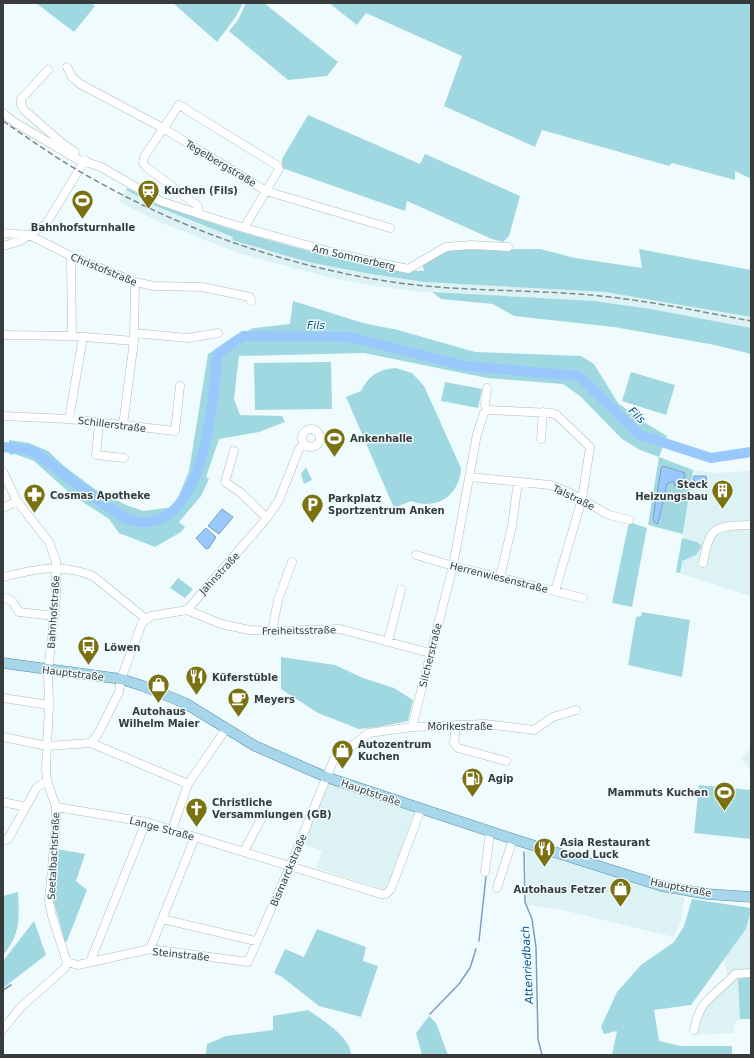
<svg xmlns="http://www.w3.org/2000/svg" width="754" height="1058" font-family="'DejaVu Sans',sans-serif">
<style>
.built{fill:#dcf2f5}
.green{fill:#a0d8e1}
.water{fill:#99c9fc;stroke:#7c9ec2}
.lines{fill:none;stroke-linecap:round;stroke-linejoin:round}
.stream{stroke:#7c9ec2;stroke-width:1.5}
.river{stroke:#99c9fc;stroke-width:10}
.minor-casing{stroke:#b0bcbd;stroke-width:9}
.major-casing{stroke:#598ea5;stroke-width:11}
.minor{stroke:#fff;stroke-width:8}
.major{stroke:#a7d6eb;stroke-width:10}
.rail{stroke:#7f8788;stroke-width:1.5;stroke-dasharray:6 3;stroke-linecap:butt}
.labels{text-anchor:middle;stroke-width:3;stroke-linejoin:round;paint-order:stroke}
.street-label{font-size:10px;fill:#373b3c;stroke:#effbfd}
.poi-label{font-size:10px;font-weight:bold;fill:#373b3c;stroke:#effbfd;text-anchor:start}
.water-label{font-size:11px;font-style:italic;fill:#07508c;stroke:#effbfd}
</style>
<rect width="100%" height="100%" fill="#effbfd"/>
<path class="built" d="M 125,190 L 158,207 L 233,237 L 232,240 L 308,262 L 365,273 L 424,282 L 604,292 L 653,300 L 751,317 L 751,328 L 651,309 L 594,301 L 421,292 L 376,286 L 328,277 L 238,253 L 162,223 L 119,202 Z
M 693,470 L 714,473 L 751,471 L 751,596 L 676,572 L 685,528 Z
M 751,748 L 751,770 L 741,759 Z
M 328,783 L 416,813 L 390,886 L 386,890 L 316,868 L 322,851 L 304,844 L 317,805 Z
M 526,850 L 685,898 L 680,924 L 674,937 L 558,909 L 526,905 Z
M 751,910 L 751,977 L 738,980 L 740,1019 L 735,1022 L 733,1033 L 692,1035 L 695,1015 L 728,979 L 724,959 L 746,929 Z"/>
<path class="green" d="M 36,3 L 91,3 L 95,6 L 74,32 Z
M 173,3 L 243,3 L 235,18 L 217,42 Z
M 246,3 L 264,3 L 338,62 L 327,76 L 288,80 L 229,31 L 238,20 Z
M 329,3 L 751,3 L 751,179 L 735,171 L 735,180 L 672,163 L 669,166 L 542,130 L 535,147 L 444,106 L 462,56 L 366,13 L 357,25 Z
M 308,115 L 420,164 L 425,154 L 520,196 L 509,236 L 503,242 L 492,239 L 407,201 L 405,211 L 282,168 L 282,159 Z
M 127,188 C 180,216 240,232 298,248 C 340,259 381,270 424,271 L 422,262 L 434,255 L 453,249 L 540,249 L 575,258 L 642,268 L 639,249 L 751,270 L 751,317 L 605,292 L 424,282 L 365,273 L 308,262 L 232,240 L 233,237 L 158,207 L 126,190 Z
M 432,292 L 594,301 L 651,309 L 751,328 L 751,354 L 715,345 L 614,327 L 514,316 L 493,304 L 441,299 Z
M 293,301 L 363,323 L 398,330 L 475,352 L 581,356 L 594,364 L 618,403 L 639,419 L 667,436 L 659,457 L 693,470 L 683,534 L 648,525 L 659,457 L 640,450 L 622,439 L 580,396 L 563,384 L 487,378 L 364,353 L 239,356 L 234,399 L 240,415 L 282,416 L 285,422 L 259,432 L 219,439 L 206,477 L 209,479 L 201,496 L 179,522 L 185,527 L 181,532 L 155,547 L 119,533 L 109,519 L 72,495 L 34,461 L 15,454 L 9,455 L 9,440 L 29,443 L 48,451 L 64,466 L 96,490 L 126,505 L 143,511 L 174,507 L 189,471 L 208,354 L 253,328 L 290,324 Z
M 331,362 L 332,409 L 255,410 L 254,363 Z
M 396,368 L 412,373 L 424,386 L 461,468 C 460,495 437,511 411,501 L 394,508 L 346,397 L 361,391 C 368,376 379,369 396,368 Z
M 631,372 L 675,385 L 666,415 L 622,401 Z
M 445,382 L 482,389 L 478,408 L 441,401 Z
M 306,467 L 312,480 L 304,484 L 301,474 Z
M 629,522 L 647,528 L 632,607 L 612,603 Z
M 682,538 L 697,542 L 702,546 L 696,555 L 682,561 L 680,573 L 676,572 Z
M 178,578 L 193,589 L 185,598 L 170,588 Z
M 642,612 L 690,620 L 682,677 L 628,665 L 636,617 L 641,616 Z
M 281,657 L 335,665 L 363,678 L 394,688 L 413,700 L 408,721 L 377,727 L 359,729 L 318,713 L 281,689 Z
M 699,785 L 751,790 L 751,839 L 694,833 Z
M 57,849 L 85,854 L 76,881 L 87,890 L 67,941 L 65,942 L 53,899 Z
M 18,892 C 19,920 21,933 3,955 L 3,896 Z
M 692,899 L 751,908 L 751,910 L 746,929 L 691,1005 L 654,1010 L 659,1041 L 681,1046 L 732,1046 L 732,1055 L 612,1055 L 617,1031 L 604,1034 L 601,1027 L 617,992 L 641,965 L 674,942 L 684,926 Z
M 34,921 L 46,955 L 3,988 L 3,961 Z
M 317,929 L 366,947 L 363,961 L 378,966 L 361,1017 L 319,1006 L 282,977 L 274,973 L 285,949 L 304,957 Z
M 751,977 L 751,1019 L 740,1019 L 738,979 Z
M 308,1010 C 321,1019 351,1037 351,1055 L 206,1055 L 207,1044 L 226,1036 L 273,1030 L 273,1016 Z
M 429,1016 L 436,1023 L 448,1055 L 422,1055 L 416,1033 Z"/>
<path class="water" d="M 663,466 L 685,473 L 684,479 L 679,480 L 679,485 L 675,486 L 673,481 L 667,484 C 665,491 660,520 657,524 L 654,522 L 653,518 L 661,469 Z
M 694,476 L 706,476 L 707,485 L 695,482 L 693,479 Z
M 222,509 L 233,517 L 219,534 L 208,526 Z
M 206,528 L 216,537 L 209,548 L 206,549 L 196,538 Z"/>
<g class="lines">
<path class="stream" d="M 524,852 L 525,902 L 532,919 L 536,947 L 538,1039 L 542,1055
M 479,941 L 486,876
M 3,990 L 11,985
M 430,1014 L 459,984 L 470,968 L 476,949"/>
<path class="river" d="M 3,447 L 26,449 L 36,453 C 59,470 81,487 104,504 C 112,509 121,518 130,520 C 203,542 214,401 217,354 L 243,336 L 350,337 L 465,366 L 579,376 L 640,435 L 711,458 L 751,452"/>
<defs>
<path id="minor" d="M 67,67 L 72,77 L 80,84 L 163,128 L 266,191 L 390,228
M 48,70 L 21,99 L 21,105 L 24,110 L 62,143 L 75,152
M 3,113 L 14,122 L 77,159 L 101,167 L 160,201 L 199,214
M 244,228 L 199,214 L 198,206 L 146,167 L 143,162 L 144,157 L 179,105 L 278,166 L 279,169 L 244,228 L 335,253 L 408,269 L 446,247 L 471,245 L 508,247
M 3,233 L 29,235 L 71,256 L 135,282 L 154,286 L 202,287 L 250,297 L 251,301
M 3,246 L 20,241 L 46,224 L 85,160
M 71,256 L 72,336
M 134,333 L 188,338 L 218,333
M 3,335 L 72,336 L 134,341
M 487,388 L 485,404 L 487,410
M 3,416 L 69,419 L 175,431 L 180,386
M 69,419 L 83,337
M 99,423 L 96,455 L 124,458
M 123,425 L 134,341 L 135,282
M302 438a9 9 0 1 1 18 0a9 9 0 1 1-18 0Z
M 541,439 L 543,412
M 234,451 L 225,482 L 241,493 L 267,518
M 3,472 L 17,501 L 49,542 L 56,561 L 56,599 L 48,671 L 49,705 L 46,768 L 47,781 L 56,807 L 56,824 L 49,901 L 52,916 L 67,962 L 65,968 L 21,1007 L 3,1029
M 470,477 L 550,485 L 570,493 L 609,515 L 629,520
M 3,508 L 17,501
M 416,555 L 453,566 L 583,598
M 703,563 C 710,526 714,526 751,525
M 3,577 C 35,569 61,563 93,576 L 146,619
M 500,577 L 512,526 L 518,482
M 3,597 L 12,601 L 19,612 L 55,616
M 187,610 L 221,624 L 249,630 L 272,631 L 340,629 L 430,653
M 272,631 L 278,600 L 292,562
M 388,641 L 401,590
M 3,698 L 49,705
M 456,725 L 454,743 L 458,748 L 506,761
M 412,727 L 485,724 L 534,730 L 553,717 L 576,710
M 3,737 L 47,746 L 91,743 L 98,734 L 119,692 L 121,679 L 142,623 L 151,616 L 187,610 L 267,518 L 279,500 L 299,449 L 304,444
M 91,743 L 188,784
M 3,802 L 26,807
M 56,807 L 146,822 L 381,894 L 386,894 L 391,889 L 421,809
M 172,830 L 188,784 L 226,729
M 3,841 L 8,839 L 37,787 L 47,781
M 244,851 L 265,812
M 485,872 L 490,832
M 497,888 L 513,839
M 162,919 L 256,941
M 150,949 L 195,837
M 67,962 L 78,965 L 150,949 L 248,962 L 290,866 L 334,759 L 369,733 L 412,727 L 453,566 L 477,434 L 484,413 L 487,410 L 552,413 L 557,415 L 590,447 L 582,499 L 555,591
M 90,962 L 146,822
M 694,1030 C 699,998 717,995 735,974 L 751,973"/>
<path id="major" d="M 3,663 L 121,679 L 143,686 L 185,703 L 255,746 L 326,777 L 513,839 L 662,886 L 707,894 L 751,897"/>
</defs>
<use href="#minor" class="minor-casing"/>
<use href="#major" class="major-casing"/>
<use href="#minor" class="minor"/>
<use href="#major" class="major"/>
<path class="rail" d="M 3,121 C 32,141 62,162 93,179 C 183,230 284,265 386,281 C 454,292 523,289 591,295 C 645,300 698,311 751,321"/>
</g>
<defs>
<symbol id="station-pin" viewBox="-11 -11 22 30"><path d="M0 17L-7.5 6A9.5 9.5 0 1 1 7.5 6Z" fill="#7a7111" stroke="#effbfd"/><path d="M-3-6H3Q5-6 5-4V2Q5 4 3 4L4.5 6H3L1.5 4h-3L-3 6H-4.5L-3 4Q-5 4-5 2V-4Q-5-6-3-6ZM-3.5-4v3h7v-3ZM-3.5 1v1.5H-2V1ZM2 1v1.5H3.5V1Z" fill="#fff"/></symbol>
<symbol id="stadium-pin" viewBox="-11 -11 22 30"><path d="M0 17L-7.5 6A9.5 9.5 0 1 1 7.5 6Z" fill="#7a7111" stroke="#effbfd"/><path d="M0-5a6.5 5 0 1 0 0 10a6.5 5 0 1 0 0-10ZM-3.5-1.8h7v3.6h-7Z" fill="#fff"/></symbol>
<symbol id="building-pin" viewBox="-11 -11 22 30"><path d="M0 17L-7.5 6A9.5 9.5 0 1 1 7.5 6Z" fill="#7a7111" stroke="#effbfd"/><path d="M-4-6H4V6H1V3H-1V6H-4ZM-2.5-4.3h1.7v1.8h-1.7ZM.8-4.3h1.7v1.8H.8ZM-2.5-1h1.7V.8h-1.7ZM.8-1h1.7V.8H.8Z" fill="#fff"/></symbol>
<symbol id="pharmacy-pin" viewBox="-11 -11 22 30"><path d="M0 17L-7.5 6A9.5 9.5 0 1 1 7.5 6Z" fill="#7a7111" stroke="#effbfd"/><path d="M-2-6h4v4h4v4h-4v4h-4v-4h-4v-4h4Z" fill="#fff"/></symbol>
<symbol id="parking-pin" viewBox="-11 -11 22 30"><path d="M0 17L-7.5 6A9.5 9.5 0 1 1 7.5 6Z" fill="#7a7111" stroke="#effbfd"/><path d="M-3.5-5.5H1a3.5 3.5 0 0 1 0 7H-1V5.5H-3.5ZM-1-3.4V-.6H.8a1.4 1.4 0 0 0 0-2.8Z" fill="#fff"/></symbol>
<symbol id="bus-pin" viewBox="-11 -11 22 30"><path d="M0 17L-7.5 6A9.5 9.5 0 1 1 7.5 6Z" fill="#7a7111" stroke="#effbfd"/><path d="M-5-6H5V4H4V6H2V4H-2V6H-4V4H-5ZM-3.5-4V0h7V-4ZM-3.5 1.2v1.5H-2V1.2ZM2 1.2v1.5H3.5V1.2Z" fill="#fff"/></symbol>
<symbol id="restaurant-pin" viewBox="-11 -11 22 30"><path d="M0 17L-7.5 6A9.5 9.5 0 1 1 7.5 6Z" fill="#7a7111" stroke="#effbfd"/><path d="M-5-6h1v4h1v-4h1v4h1v-4h1v5L-1.5 .5V6h-2V.5L-5-1ZM5-6V6H3V1.5H1.5Q1.5-4 5-6Z" fill="#fff"/></symbol>
<symbol id="shop-pin" viewBox="-11 -11 22 30"><path d="M0 17L-7.5 6A9.5 9.5 0 1 1 7.5 6Z" fill="#7a7111" stroke="#effbfd"/><path d="M-5-2.5h2.3a2.7 3.5 0 0 1 5.4 0H5L5.5 6h-11ZM-1.5-2.5h3a1.5 2.3 0 0 0-3 0Z" fill="#fff"/></symbol>
<symbol id="cafe-pin" viewBox="-11 -11 22 30"><path d="M0 17L-7.5 6A9.5 9.5 0 1 1 7.5 6Z" fill="#7a7111" stroke="#effbfd"/><path d="M-5.5-4.5H6V0H3Q3 3.5 0 3.5H-2.5Q-5.5 3.5-5.5 0ZM3-3.2v2h1.7v-2ZM-6 4.5H4V6H-6Z" fill="#fff"/></symbol>
<symbol id="fuel-pin" viewBox="-11 -11 22 30"><path d="M0 17L-7.5 6A9.5 9.5 0 1 1 7.5 6Z" fill="#7a7111" stroke="#effbfd"/><path d="M-5.5-6h7V0h2V4h1.3V-2.5L3-4.5l.8-.8L6-3V5H2.5V1h-1V6h-7ZM-4.2-4.7v3.2H.2V-4.7Z" fill="#fff"/></symbol>
<symbol id="church-pin" viewBox="-11 -11 22 30"><path d="M0 17L-7.5 6A9.5 9.5 0 1 1 7.5 6Z" fill="#7a7111" stroke="#effbfd"/><path d="M-1.2-6h2.4v3.5h3.3v2.4h-3.3V6h-2.4V-.1h-3.3v-2.4h3.3Z" fill="#fff"/></symbol>
</defs>
<g fill-rule="evenodd">
<use href="#station-pin" x="136" y="178" width="25" height="34"/>
<use href="#stadium-pin" x="70" y="188" width="25" height="34"/>
<use href="#stadium-pin" x="322" y="426" width="25" height="34"/>
<use href="#building-pin" x="710" y="478" width="25" height="34"/>
<use href="#pharmacy-pin" x="22" y="482" width="25" height="34"/>
<use href="#parking-pin" x="300" y="492" width="25" height="34"/>
<use href="#bus-pin" x="76" y="634" width="25" height="34"/>
<use href="#restaurant-pin" x="184" y="664" width="25" height="34"/>
<use href="#shop-pin" x="146" y="672" width="25" height="34"/>
<use href="#cafe-pin" x="226" y="686" width="25" height="34"/>
<use href="#shop-pin" x="330" y="738" width="25" height="34"/>
<use href="#fuel-pin" x="460" y="766" width="25" height="34"/>
<use href="#stadium-pin" x="712" y="780" width="25" height="34"/>
<use href="#church-pin" x="184" y="796" width="25" height="34"/>
<use href="#restaurant-pin" x="532" y="836" width="25" height="34"/>
<use href="#shop-pin" x="608" y="876" width="25" height="34"/>
</g>
<g class="labels">
<g class="street-label">
<text transform="translate(221 163) rotate(31)" y="4">Tegelbergstraße</text>
<text transform="translate(354 257) rotate(13)" y="4">Am Sommerberg</text>
<text transform="translate(104 269) rotate(22)" y="4">Christofstraße</text>
<text transform="translate(112 424) rotate(7)" y="4">Schillerstraße</text>
<text transform="translate(574 497) rotate(26)" y="4">Talstraße</text>
<text transform="translate(219 573) rotate(-47)" y="4">Jahnstraße</text>
<text transform="translate(499 577) rotate(14)" y="4">Herrenwiesenstraße</text>
<text transform="translate(53 612) rotate(-86)" y="4">Bahnhofstraße</text>
<text transform="translate(299 630) rotate(-1)" y="4">Freiheitsstraße</text>
<text transform="translate(430 655) rotate(-76)" y="4">Silcherstraße</text>
<text transform="translate(73 673) rotate(7)" y="4">Hauptstraße</text>
<text x="460" y="730">Mörikestraße</text>
<text transform="translate(371 792) rotate(19)" y="4">Hauptstraße</text>
<text transform="translate(162 828) rotate(15)" y="4">Lange Straße</text>
<text transform="translate(53 856) rotate(-87)" y="4">Seetalbachstraße</text>
<text transform="translate(288 870) rotate(-67)" y="4">Bismarckstraße</text>
<text transform="translate(681 887) rotate(11)" y="4">Hauptstraße</text>
<text transform="translate(181 954) rotate(6)" y="4">Steinstraße</text>
</g>
<g class="poi-label">
<text x="164" y="194">Kuchen (Fils)</text>
<text x="83" y="231" text-anchor="middle">Bahnhofsturnhalle</text>
<text x="350" y="442">Ankenhalle</text>
<text x="708" y="488" text-anchor="end">Steck<tspan x="708" dy="12">Heizungsbau</tspan></text>
<text x="50" y="499">Cosmas Apotheke</text>
<text x="328" y="502">Parkplatz<tspan x="328" dy="12">Sportzentrum Anken</tspan></text>
<text x="104" y="651">Löwen</text>
<text x="212" y="681">Küferstüble</text>
<text x="254" y="703">Meyers</text>
<text x="159" y="715" text-anchor="middle">Autohaus<tspan x="159" dy="12">Wilhelm Maier</tspan></text>
<text x="358" y="748">Autozentrum<tspan x="358" dy="12">Kuchen</tspan></text>
<text x="488" y="782">Agip</text>
<text x="708" y="796" text-anchor="end">Mammuts Kuchen</text>
<text x="212" y="806">Christliche<tspan x="212" dy="12">Versammlungen (GB)</tspan></text>
<text x="560" y="846">Asia Restaurant<tspan x="560" dy="12">Good Luck</tspan></text>
<text x="606" y="893" text-anchor="end">Autohaus Fetzer</text>
</g>
<g class="water-label">
<text x="316" y="329">Fils</text>
<text transform="translate(637 415) rotate(44)" y="4">Fils</text>
<text transform="translate(527 965) rotate(-93)" y="4">Attenriedbach</text>
</g>
</g>
<rect width="754" height="1058" fill="none" stroke="#373b3c" stroke-width="8"/>
</svg>
